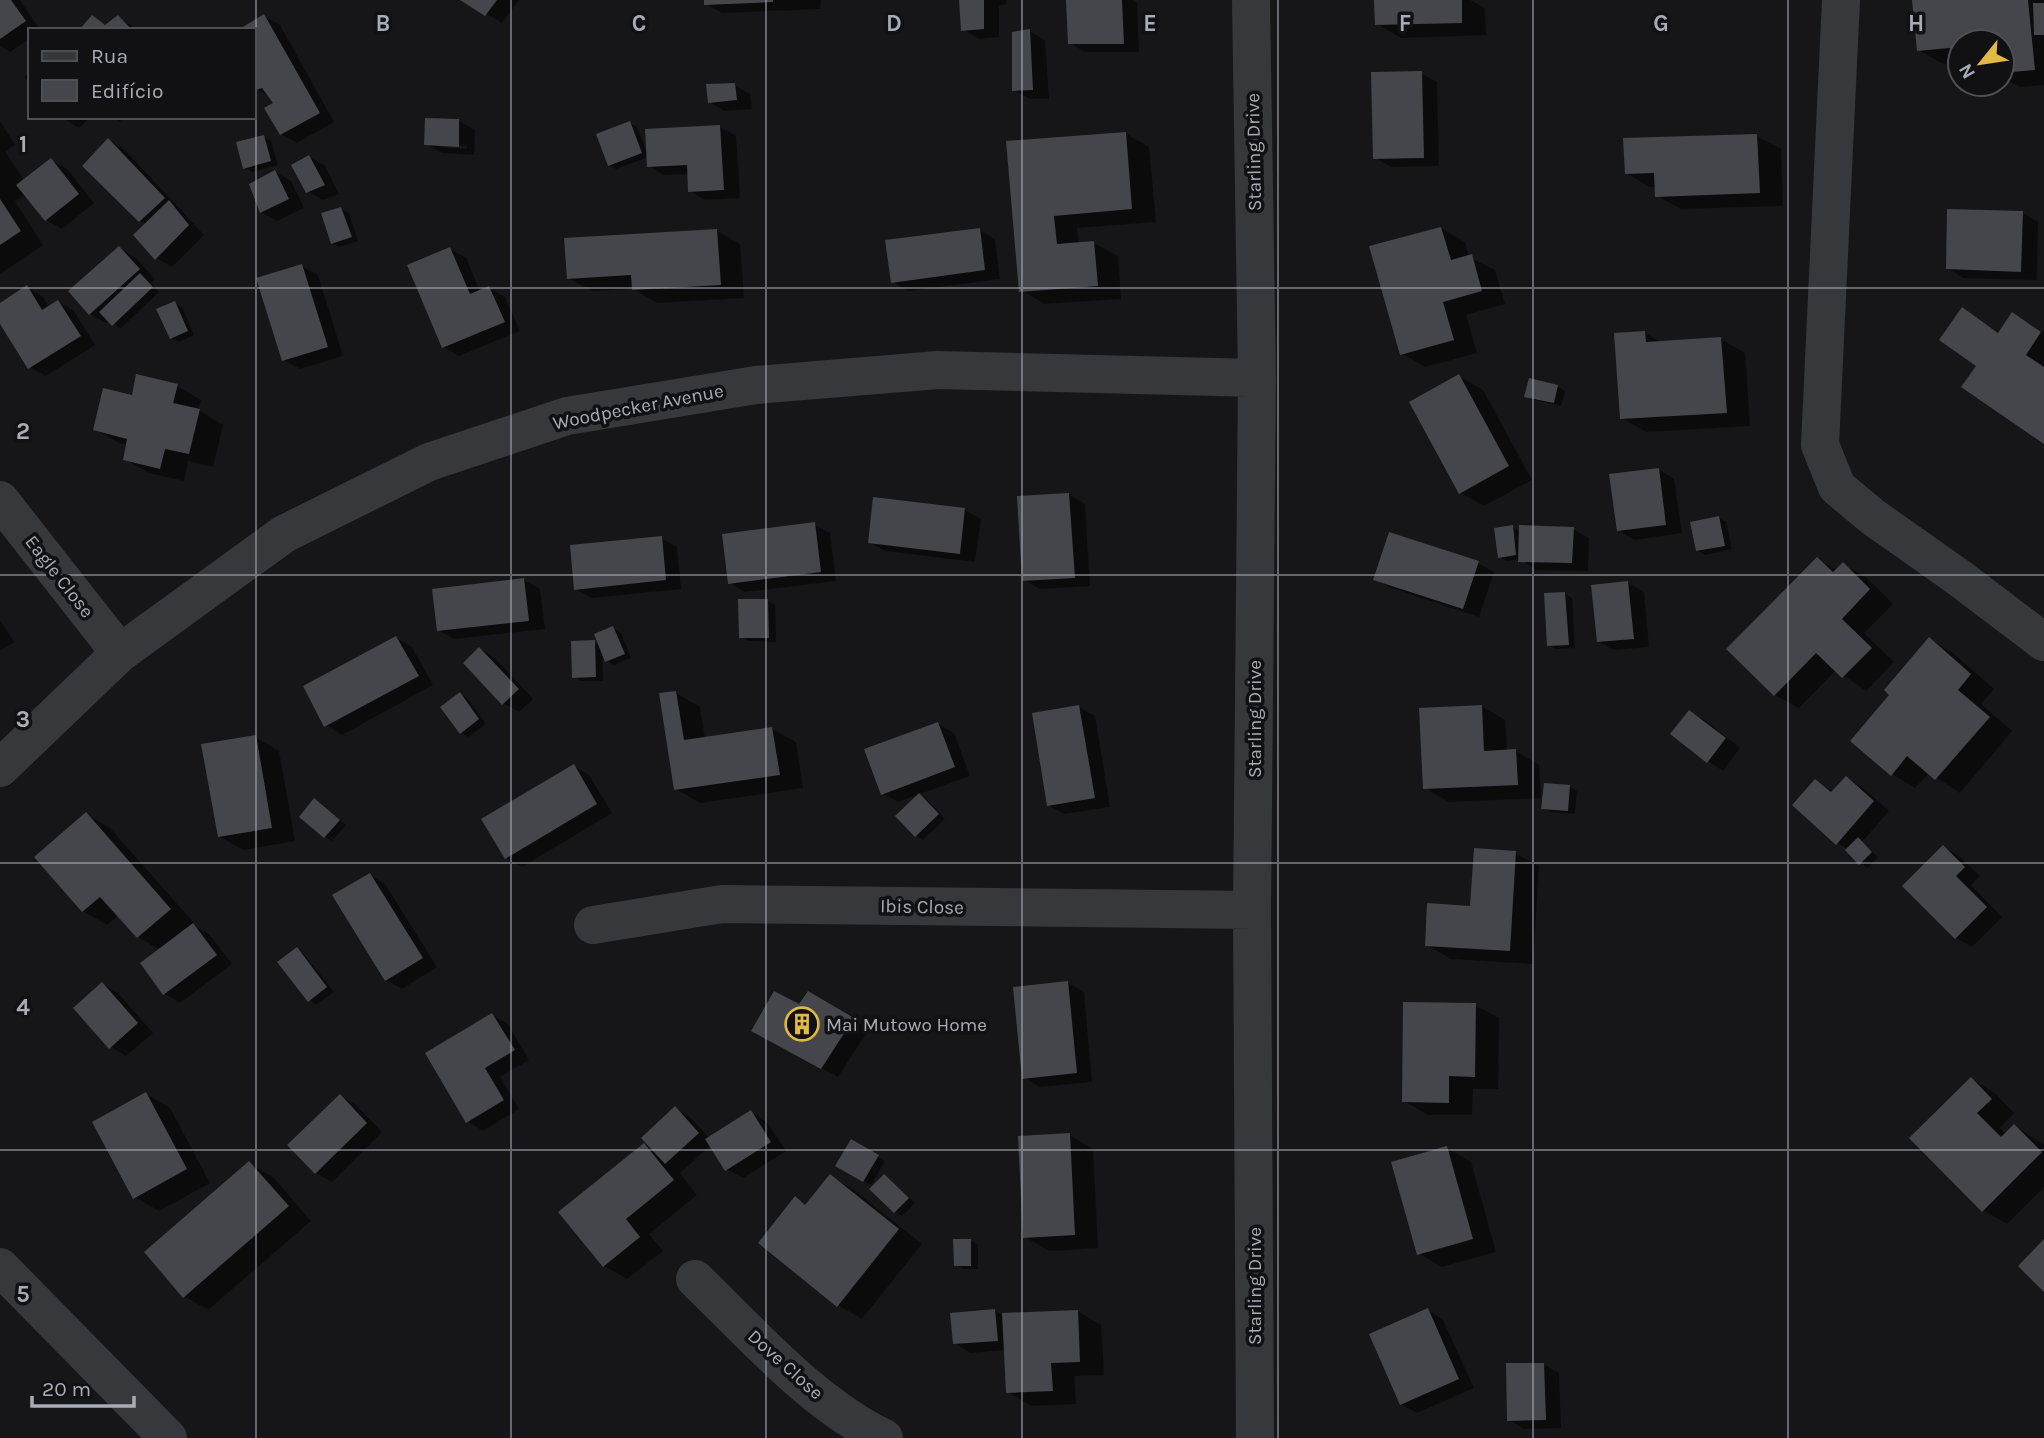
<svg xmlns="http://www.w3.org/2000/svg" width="2044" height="1438" font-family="Karla,sans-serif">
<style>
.shadow{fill:#0007;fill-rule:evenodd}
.building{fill:#45464b}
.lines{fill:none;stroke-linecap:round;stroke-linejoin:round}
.minor{stroke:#37383c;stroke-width:38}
.grid{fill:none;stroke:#a9acb7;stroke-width:2;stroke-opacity:0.55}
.labels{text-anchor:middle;stroke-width:7;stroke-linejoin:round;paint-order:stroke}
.street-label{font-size:19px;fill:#a9acb7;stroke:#111113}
.poi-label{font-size:19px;fill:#a9acb7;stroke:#111113;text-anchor:start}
.grid-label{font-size:23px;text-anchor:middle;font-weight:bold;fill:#a9acb7;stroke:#111113;stroke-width:7;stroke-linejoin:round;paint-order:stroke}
</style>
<rect width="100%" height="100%" fill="#161618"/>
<path class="shadow" d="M 0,0 L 20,0 L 40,30 L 30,30 L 30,38 L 10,52 L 0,46 Z
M 463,0 L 519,0 L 502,23 Z
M 706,0 L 821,0 L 820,9 L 722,13 L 706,4 Z
M 961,0 L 1006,0 L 1007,4 L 999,6 L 999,37 L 979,39 L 963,29 Z
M 1068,0 L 1132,0 L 1137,3 L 1139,52 L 1085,52 L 1070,43 Z
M 1376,0 L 1470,0 L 1485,8 L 1486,35 L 1401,38 L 1377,24 Z
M 1914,0 L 2044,0 L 2044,85 L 2020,87 L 2002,77 L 2002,42 L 1960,42 L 1960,62 L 1943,64 L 1919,50 Z
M 264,16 L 280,25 L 334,122 L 297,143 L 281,134 L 276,103 L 272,98 L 257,89 L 254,84 L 254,30 Z
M 118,17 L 137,30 L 81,30 L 93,18 L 107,26 Z
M 1029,31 L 1045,40 L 1049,99 L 1030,99 L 1014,90 Z
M 30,71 L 30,83 L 24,77 Z
M 1421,73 L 1437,82 L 1439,166 L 1391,167 L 1375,158 Z
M 734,85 L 750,94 L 752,109 L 725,111 L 709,102 Z
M 61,117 L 91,117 L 79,128 Z
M 112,117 L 124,117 L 120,122 Z
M 0,121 L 15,145 L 5,151 L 24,181 L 51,160 L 67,169 L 94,203 L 62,229 L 46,220 L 26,194 L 15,201 L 43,245 L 0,274 Z
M 459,121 L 475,130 L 474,155 L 442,153 L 426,144 ZM 440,144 L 467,146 L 467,149 L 440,147 Z
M 630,123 L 637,127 L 647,153 L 720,127 L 736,136 L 740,198 L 705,200 L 690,191 L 689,174 L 664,175 L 649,166 L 648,157 L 616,169 L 609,165 Z
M 1125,133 L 1149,147 L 1156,222 L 1077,228 L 1079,244 L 1094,243 L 1118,256 L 1121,299 L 1045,304 L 1021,290 L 1008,142 Z
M 1757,136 L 1781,149 L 1783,206 L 1681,209 L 1657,196 L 1657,187 L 1650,187 L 1626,173 Z
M 263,137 L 271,141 L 278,165 L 252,172 L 245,168 Z
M 109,140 L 124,149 L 204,235 L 172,267 L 156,258 L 147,225 L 140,221 Z
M 309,157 L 325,166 L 339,194 L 323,200 L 307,191 Z
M 275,172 L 291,181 L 304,208 L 277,221 L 261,212 Z
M 341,209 L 349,213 L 358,241 L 339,247 L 332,243 Z
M 2023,213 L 2038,222 L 2037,280 L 1963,278 L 1948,268 Z
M 1441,228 L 1465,242 L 1469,257 L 1495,270 L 1505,304 L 1466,315 L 1477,353 L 1425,367 L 1401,353 Z
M 979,229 L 995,239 L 1000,279 L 908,291 L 892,281 Z
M 716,230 L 740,244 L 744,298 L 657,303 L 633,289 L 592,291 L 568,278 Z
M 119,248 L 135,257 L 155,279 L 151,283 L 159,292 L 120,329 L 109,320 L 106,323 L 90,314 Z
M 450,249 L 466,258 L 480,291 L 489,288 L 505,297 L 520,331 L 459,356 L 444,347 Z
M 302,266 L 318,275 L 343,356 L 300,369 L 284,360 Z
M 27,287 L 43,297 L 49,307 L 58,302 L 74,311 L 95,345 L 46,376 L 30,367 L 0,320 L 0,305 Z
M 174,303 L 182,307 L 194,335 L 179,342 L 171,338 Z
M 1962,310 L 2000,333 L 2013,314 L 2044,333 L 2044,442 L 1978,365 Z
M 1645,333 L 1661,342 L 1721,339 L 1745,353 L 1750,426 L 1646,432 L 1622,418 Z
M 1459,376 L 1483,390 L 1532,480 L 1484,506 L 1461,493 Z
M 177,386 L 201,400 L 198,410 L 223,425 L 213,467 L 188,461 L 184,481 L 149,473 L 125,459 L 128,445 L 119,443 L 95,429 L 133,397 Z
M 1557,386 L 1565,391 L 1561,406 L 1534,400 L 1526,396 Z
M 1658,469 L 1674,479 L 1682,533 L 1634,540 L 1618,530 Z
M 1069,494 L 1085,504 L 1090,586 L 1040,589 L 1024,580 Z
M 875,499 L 965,510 L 981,519 L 975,562 L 885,551 L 869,542 Z
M 1719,518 L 1726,522 L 1732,549 L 1705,555 L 1697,550 Z
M 814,524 L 830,533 L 836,581 L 745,592 L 729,583 Z
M 1512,527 L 1520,532 L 1573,529 L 1589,538 L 1588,571 L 1536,570 L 1520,559 L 1507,561 L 1500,557 Z
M 661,538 L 677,547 L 681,589 L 591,598 L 576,589 Z
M 1817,559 L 1837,570 L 1843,564 L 1867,578 L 1893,604 L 1864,633 L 1894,662 L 1866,691 L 1836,670 L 1799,708 L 1775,695 Z
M 1478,563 L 1494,572 L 1479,617 L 1391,588 L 1375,579 Z
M 524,580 L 540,589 L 545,629 L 454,639 L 438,630 Z
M 1628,583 L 1644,592 L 1649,647 L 1614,650 L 1598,641 Z
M 1565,594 L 1572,598 L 1575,648 L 1556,649 L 1549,645 Z
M 768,601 L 775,605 L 776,642 L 748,641 L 741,637 Z
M 0,620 L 14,642 L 0,651 Z
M 613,628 L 621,633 L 631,658 L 614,665 L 607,661 L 602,650 L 603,681 L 581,681 L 574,677 L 594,642 L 600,646 Z
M 396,638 L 412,647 L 433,685 L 342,735 L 326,725 Z
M 1929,639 L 1953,653 L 1994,689 L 1981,704 L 2012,731 L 1960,793 L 1929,773 L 1915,788 L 1892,774 Z
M 480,649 L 495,658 L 533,699 L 519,712 L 503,703 Z
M 676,693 L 700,707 L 705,739 L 772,729 L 796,742 L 803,788 L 700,803 L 676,789 Z
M 461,694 L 468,699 L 486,724 L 468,737 L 461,732 Z
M 1482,706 L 1505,720 L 1507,751 L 1516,751 L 1539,765 L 1541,798 L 1449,802 L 1425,788 Z
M 1079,707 L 1095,716 L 1110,807 L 1064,814 L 1048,805 Z
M 1690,712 L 1706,721 L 1740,748 L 1723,771 L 1708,761 Z
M 938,724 L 954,733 L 970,776 L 898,802 L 882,793 Z
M 255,737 L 279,751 L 295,841 L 243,850 L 219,836 Z
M 574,766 L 589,775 L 612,813 L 522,867 L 506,858 Z
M 1846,778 L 1862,787 L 1889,811 L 1862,842 L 1878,857 L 1868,868 L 1861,864 L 1848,849 L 1837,843 L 1816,781 L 1834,792 Z
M 1570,787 L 1577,791 L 1575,814 L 1551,812 L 1543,808 Z
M 919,795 L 926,799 L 945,819 L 923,840 L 916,835 Z
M 322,805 L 346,825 L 332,841 L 325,837 Z
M 86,814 L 110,828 L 194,923 L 192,925 L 209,934 L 232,964 L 180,1003 L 165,994 L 142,963 L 160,950 L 138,937 L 119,915 L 107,925 L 83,911 L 37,857 Z
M 1944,847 L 1959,856 L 1980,876 L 1971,885 L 2002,917 L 1972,947 L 1956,938 Z
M 1515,853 L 1539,866 L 1533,964 L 1451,959 L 1427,945 L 1472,908 Z
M 370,875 L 385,884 L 437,967 L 402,989 L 386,980 Z
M 297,950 L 304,954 L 334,992 L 316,1005 L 309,1000 Z
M 1068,983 L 1084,992 L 1092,1082 L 1040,1087 L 1024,1077 Z
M 102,984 L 118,993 L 153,1033 L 126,1056 L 111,1047 Z
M 809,994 L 869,1029 L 838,1077 L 753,1030 L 800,1006 Z
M 1475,1005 L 1499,1018 L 1498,1089 L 1473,1089 L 1472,1115 L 1428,1115 L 1404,1101 Z
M 492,1015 L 508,1024 L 529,1060 L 500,1077 L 519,1109 L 483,1131 L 467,1121 Z
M 1971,1079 L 1995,1093 L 2014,1113 L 2000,1128 L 2006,1134 L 2015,1126 L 2044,1145 L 2044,1187 L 2007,1224 L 1983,1210 Z
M 146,1094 L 170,1108 L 210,1183 L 159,1211 L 135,1197 Z
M 340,1096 L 356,1105 L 382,1132 L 332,1182 L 316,1173 Z
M 675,1108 L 691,1118 L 710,1139 L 751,1112 L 767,1122 L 786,1151 L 743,1178 L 727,1169 L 711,1145 L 680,1173 L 697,1195 L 649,1234 L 663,1251 L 627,1279 L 604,1266 L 644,1145 L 653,1150 Z
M 1069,1135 L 1093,1149 L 1098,1248 L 1049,1251 L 1025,1237 Z
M 851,1141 L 885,1161 L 871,1185 L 837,1165 Z
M 1447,1148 L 1471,1162 L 1496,1252 L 1442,1267 L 1418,1253 Z
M 250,1164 L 273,1177 L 311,1221 L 208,1310 L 184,1296 Z
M 830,1176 L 854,1190 L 922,1244 L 862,1319 L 838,1305 L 760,1243 L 795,1199 L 807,1206 Z
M 884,1176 L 915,1203 L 902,1216 L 895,1211 Z
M 970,1240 L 978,1245 L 978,1269 L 963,1269 L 956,1265 Z
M 1428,1310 L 1443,1320 L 1474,1388 L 1417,1413 L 1401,1404 Z
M 995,1311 L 1004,1316 L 1077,1311 L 1101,1325 L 1104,1375 L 1074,1376 L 1076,1404 L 1031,1406 L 1008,1392 L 1006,1350 L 970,1353 L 955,1343 Z
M 1543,1364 L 1559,1373 L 1561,1428 L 1525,1429 L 1509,1420 Z"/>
<path class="building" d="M 0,0 L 11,0 L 26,21 L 0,39 Z
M 460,0 L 497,0 L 485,16 Z
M 704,0 L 773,0 L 773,2 L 704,5 Z
M 959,0 L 984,0 L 984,29 L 961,31 Z
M 1066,0 L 1122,0 L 1124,44 L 1068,44 Z
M 1374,0 L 1462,0 L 1462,23 L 1375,25 Z
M 1912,0 L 2028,0 L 2035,70 L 2002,73 L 2002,42 L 1960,42 L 1960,47 L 1917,51 Z
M 2033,3 L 2044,3 L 2044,35 L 2034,35 Z
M 264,14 L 320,113 L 280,135 L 264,108 L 273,103 L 262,88 L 256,90 L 254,87 L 254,30 L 238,30 Z
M 92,15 L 105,25 L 118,15 L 132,30 L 79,30 Z
M 1030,29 L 1033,90 L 1012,91 L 1012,32 Z
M 1422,71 L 1424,158 L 1373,159 L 1371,72 Z
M 735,83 L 737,100 L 708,103 L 706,84 Z
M 425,118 L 459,119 L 459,147 L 424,145 Z
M 630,121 L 642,153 L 608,166 L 596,134 Z
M 720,125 L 724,190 L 688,192 L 687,165 L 647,167 L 645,129 Z
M 1126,132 L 1132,209 L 1054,216 L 1057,244 L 1094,241 L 1098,286 L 1019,292 L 1006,141 Z
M 1757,134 L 1760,193 L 1655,197 L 1654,173 L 1625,174 L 1623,138 Z
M 264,135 L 271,161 L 243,169 L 236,142 Z
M 108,138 L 165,198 L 139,222 L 82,166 Z
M 309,155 L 325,185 L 306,193 L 291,165 Z
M 51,158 L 79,194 L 45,221 L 16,185 Z
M 275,170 L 289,199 L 260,213 L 249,184 Z
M 0,199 L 21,231 L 0,245 Z
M 169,200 L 189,225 L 155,260 L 133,235 Z
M 341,207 L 352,237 L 331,244 L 321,213 Z
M 1947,209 L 2023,211 L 2021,272 L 1946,269 Z
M 1441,227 L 1451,260 L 1472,254 L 1482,291 L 1443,302 L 1454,340 L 1400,355 L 1369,246 Z
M 980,228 L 985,270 L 891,283 L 885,240 Z
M 717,229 L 721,285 L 632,290 L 631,275 L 567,279 L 564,238 Z
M 119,246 L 140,269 L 89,315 L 68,291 Z
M 450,247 L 470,294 L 489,286 L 505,322 L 442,348 L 407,265 Z
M 302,264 L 328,347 L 282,361 L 256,278 Z
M 140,273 L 153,287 L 112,326 L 99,312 Z
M 27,285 L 42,310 L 58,300 L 81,336 L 28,369 L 0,324 L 0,303 Z
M 175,301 L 188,331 L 170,339 L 156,309 Z
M 1962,307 L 1998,333 L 2012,312 L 2041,332 L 2026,355 L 2044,367 L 2044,444 L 1961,387 L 1976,366 L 1939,340 Z
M 1645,331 L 1646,342 L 1721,337 L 1727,413 L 1620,419 L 1614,333 Z
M 136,374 L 178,384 L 173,403 L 200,409 L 189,454 L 165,449 L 160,469 L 123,460 L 127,439 L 93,430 L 103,388 L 132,395 Z
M 1459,374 L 1509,466 L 1459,494 L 1409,402 Z
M 1529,378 L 1558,385 L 1554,403 L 1524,397 Z
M 1659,468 L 1666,525 L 1617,531 L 1609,474 Z
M 1069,493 L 1075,578 L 1022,581 L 1017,496 Z
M 873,497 L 965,508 L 960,554 L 868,543 Z
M 1719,516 L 1725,546 L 1696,551 L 1690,522 Z
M 815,522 L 821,572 L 728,584 L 722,534 Z
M 1513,525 L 1516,555 L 1498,558 L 1494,528 Z
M 1519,525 L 1574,527 L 1572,563 L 1518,562 Z
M 1389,532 L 1479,561 L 1463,609 L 1373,580 Z
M 662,536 L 666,580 L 574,590 L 570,545 Z
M 1817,557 L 1833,572 L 1843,562 L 1870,589 L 1842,619 L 1872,648 L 1842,678 L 1816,653 L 1774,696 L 1726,649 Z
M 524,578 L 529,621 L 437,631 L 432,589 Z
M 1628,581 L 1634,639 L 1597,642 L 1591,585 Z
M 1565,592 L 1569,645 L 1547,646 L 1544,593 Z
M 738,599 L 768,599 L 769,638 L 739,638 Z
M 613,626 L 625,654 L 605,662 L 594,634 Z
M 396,636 L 419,676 L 324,727 L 303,686 Z
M 1929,637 L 1971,674 L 1958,690 L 1990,717 L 1935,780 L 1907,756 L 1891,776 L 1850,741 L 1889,695 L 1884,690 Z
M 595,640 L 596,677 L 572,678 L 571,641 Z
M 479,647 L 519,689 L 502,705 L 463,663 Z
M 676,691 L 684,740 L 772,727 L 780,775 L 674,790 L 659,693 Z
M 460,692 L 479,719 L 460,734 L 440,707 Z
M 1079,705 L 1095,798 L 1047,806 L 1032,713 Z
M 1482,705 L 1484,751 L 1516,749 L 1518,785 L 1423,789 L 1419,708 Z
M 1689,710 L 1726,738 L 1707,763 L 1670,734 Z
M 938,722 L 955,767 L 881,795 L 864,749 Z
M 256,735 L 272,828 L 218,837 L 201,744 Z
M 574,764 L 597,804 L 505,859 L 481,819 Z
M 1846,776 L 1874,801 L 1836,845 L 1792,805 L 1815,779 L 1831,792 Z
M 1544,783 L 1570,785 L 1568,811 L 1541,809 Z
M 919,793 L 939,814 L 915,837 L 895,816 Z
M 314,798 L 340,820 L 324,838 L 299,817 Z
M 86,812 L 171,909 L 137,938 L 100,897 L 82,912 L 34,857 Z
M 1858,837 L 1872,852 L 1859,865 L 1845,850 Z
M 1943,845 L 1965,867 L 1956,876 L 1987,907 L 1955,939 L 1902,886 Z
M 1474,848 L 1516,851 L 1510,951 L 1425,946 L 1427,903 L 1470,906 Z
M 370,873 L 423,958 L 385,981 L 332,895 Z
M 193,923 L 217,955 L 163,995 L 140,963 Z
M 297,947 L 327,987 L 308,1002 L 277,962 Z
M 1068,981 L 1077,1073 L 1022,1079 L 1013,987 Z
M 102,982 L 138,1023 L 109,1049 L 73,1008 Z
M 774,991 L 799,1004 L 808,991 L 854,1018 L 821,1069 L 751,1031 Z
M 1403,1002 L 1476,1003 L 1475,1077 L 1449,1076 L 1449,1103 L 1402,1102 Z
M 492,1013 L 515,1050 L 485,1068 L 504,1100 L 466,1123 L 425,1053 Z
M 1971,1077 L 1992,1099 L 1977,1113 L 2001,1137 L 2014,1124 L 2042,1152 L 1982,1212 L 1909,1138 Z
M 146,1092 L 187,1169 L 133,1199 L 92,1122 Z
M 340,1094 L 367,1123 L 315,1174 L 287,1145 Z
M 675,1106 L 699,1133 L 665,1164 L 641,1138 Z
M 751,1110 L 771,1142 L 725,1171 L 705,1139 Z
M 1070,1133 L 1075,1235 L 1023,1238 L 1018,1136 Z
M 851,1139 L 879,1155 L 863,1182 L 835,1166 Z
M 644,1143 L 674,1180 L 626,1219 L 640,1237 L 603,1267 L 558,1212 Z
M 1447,1146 L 1473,1239 L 1417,1255 L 1391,1162 Z
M 249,1161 L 289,1206 L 183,1298 L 144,1252 Z
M 830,1174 L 899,1229 L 837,1307 L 758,1243 L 795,1196 L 805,1205 Z
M 884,1174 L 909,1198 L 894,1213 L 869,1189 Z
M 953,1239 L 971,1239 L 971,1266 L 954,1266 Z
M 2044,1239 L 2044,1292 L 2018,1266 Z
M 1428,1308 L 1459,1379 L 1400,1405 L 1369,1334 Z
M 995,1309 L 998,1341 L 953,1344 L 950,1313 Z
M 1078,1310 L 1080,1362 L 1051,1363 L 1053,1391 L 1006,1393 L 1002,1313 Z
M 1506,1363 L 1544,1363 L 1546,1420 L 1507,1421 Z"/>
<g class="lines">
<path class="minor" d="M 1251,0 L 1257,378 L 1252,910 L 1255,1438
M 1841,0 L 1820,445 L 1837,487 L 1873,517 L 1958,577 L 2044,642
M 0,500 L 120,653
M 0,768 L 120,653 L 284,534 L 429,462 L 567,416 L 756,385 L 938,370 L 1257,378
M 593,925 L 722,904 L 1252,910
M 0,1267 L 168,1438
M 695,1279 C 751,1333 814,1405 884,1438"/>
</g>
<path class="grid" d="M 256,0 L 256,1438M 511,0 L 511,1438M 766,0 L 766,1438M 1022,0 L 1022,1438M 1278,0 L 1278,1438M 1533,0 L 1533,1438M 1788,0 L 1788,1438M 0,288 L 2044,288M 0,575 L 2044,575M 0,863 L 2044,863M 0,1150 L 2044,1150"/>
<defs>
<symbol id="building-ring" viewBox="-11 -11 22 22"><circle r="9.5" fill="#111113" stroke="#e2b944" stroke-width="1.5"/><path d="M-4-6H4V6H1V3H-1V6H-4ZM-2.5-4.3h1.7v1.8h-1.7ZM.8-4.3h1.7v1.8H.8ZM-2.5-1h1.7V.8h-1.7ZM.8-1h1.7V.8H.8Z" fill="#e2b944"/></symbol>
</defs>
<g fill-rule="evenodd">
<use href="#building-ring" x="783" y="1005" width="38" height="38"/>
</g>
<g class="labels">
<g class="street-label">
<text transform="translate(1253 152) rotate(-91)" y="7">Starling Drive</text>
<text transform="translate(638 406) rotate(-11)" y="7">Woodpecker Avenue</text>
<text transform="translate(60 576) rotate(52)" y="7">Eagle Close</text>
<text transform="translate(1254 719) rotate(-90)" y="7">Starling Drive</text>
<text transform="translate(922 906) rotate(1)" y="7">Ibis Close</text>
<text transform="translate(1254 1286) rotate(-90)" y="7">Starling Drive</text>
<text transform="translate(786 1364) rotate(42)" y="7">Dove Close</text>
</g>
<g class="poi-label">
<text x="826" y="1031">Mai Mutowo Home</text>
</g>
</g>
<g class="grid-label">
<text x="383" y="31">B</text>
<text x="639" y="31">C</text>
<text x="894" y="31">D</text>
<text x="1150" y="31">E</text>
<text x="1405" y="31">F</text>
<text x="1661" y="31">G</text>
<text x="1916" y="31">H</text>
<text x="23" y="152">1</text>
<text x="23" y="439">2</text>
<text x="23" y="727">3</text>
<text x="23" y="1015">4</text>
<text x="23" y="1302">5</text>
</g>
<rect x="28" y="28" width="228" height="91" fill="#111113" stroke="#4e4f55" stroke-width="2"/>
<rect x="42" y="51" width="35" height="10" fill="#37383c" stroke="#4e4f55" stroke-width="2"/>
<text x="91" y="63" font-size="21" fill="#a9acb7">Rua</text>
<rect x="42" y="80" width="35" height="21" fill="#45464b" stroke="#4e4f55" stroke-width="2"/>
<text x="91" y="98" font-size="21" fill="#a9acb7">Edifício</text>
<g transform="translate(1981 63) rotate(240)"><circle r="33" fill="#111113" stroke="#4e4f55" stroke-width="2"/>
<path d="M0-5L12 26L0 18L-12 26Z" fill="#e2b944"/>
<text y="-10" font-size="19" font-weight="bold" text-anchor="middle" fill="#a9acb7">N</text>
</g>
<path d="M32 1396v10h102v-10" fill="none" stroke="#a9acb7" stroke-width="3.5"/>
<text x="42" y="1396" font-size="21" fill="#a9acb7" stroke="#111113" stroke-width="5" paint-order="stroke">20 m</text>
</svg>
